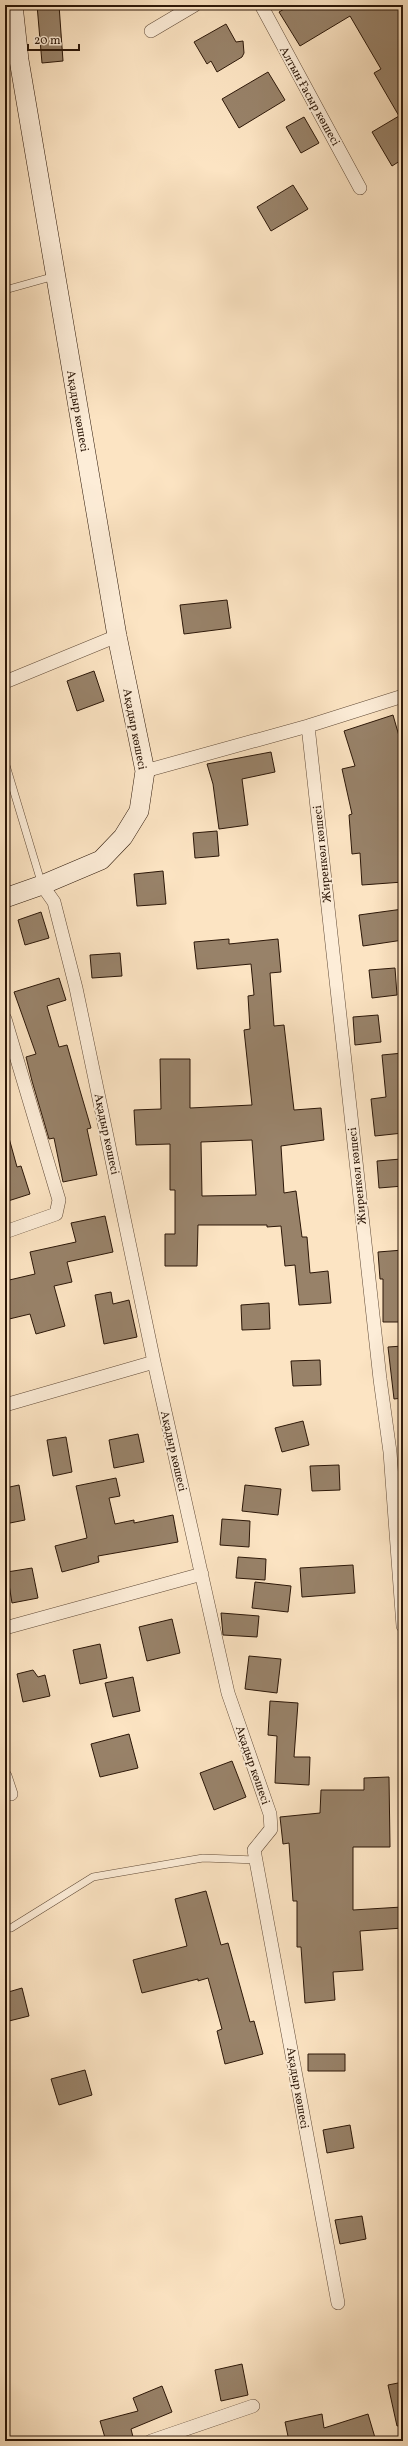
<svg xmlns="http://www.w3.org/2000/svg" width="408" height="2446" font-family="Vollkorn,serif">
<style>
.building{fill:#988269;stroke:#2c1708;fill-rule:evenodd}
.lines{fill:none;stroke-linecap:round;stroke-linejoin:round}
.lane-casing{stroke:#604a37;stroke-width:8}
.street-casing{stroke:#604a37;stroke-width:14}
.secondary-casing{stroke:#2c1708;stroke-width:20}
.lane{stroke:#fdedd8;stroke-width:7}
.street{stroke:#fdedd8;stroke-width:13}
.secondary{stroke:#fdedd8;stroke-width:19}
.labels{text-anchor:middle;stroke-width:3.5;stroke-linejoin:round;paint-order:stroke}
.street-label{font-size:12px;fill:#2c1708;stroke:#fdedd8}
</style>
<rect width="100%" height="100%" fill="#fce4c3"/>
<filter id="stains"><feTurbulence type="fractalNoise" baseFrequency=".005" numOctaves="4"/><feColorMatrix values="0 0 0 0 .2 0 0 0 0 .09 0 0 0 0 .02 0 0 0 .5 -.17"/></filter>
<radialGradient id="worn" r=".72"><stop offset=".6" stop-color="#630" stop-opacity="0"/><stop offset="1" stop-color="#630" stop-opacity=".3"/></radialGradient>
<path class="building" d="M 37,5 L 59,5 L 63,61 L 42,63 Z
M 291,5 L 403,5 L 403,159 L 392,166 L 372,132 L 399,116 L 374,73 L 381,69 L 350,16 L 300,46 L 279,12 Z
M 226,24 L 236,42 L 243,41 L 244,53 L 242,57 L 217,72 L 211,61 L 207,64 L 194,42 Z
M 268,72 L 285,100 L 239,128 L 222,99 Z
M 304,117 L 319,143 L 301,153 L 286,127 Z
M 293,185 L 308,209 L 271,231 L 257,207 Z
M 227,600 L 231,628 L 184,634 L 180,605 Z
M 94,671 L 104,701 L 77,711 L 67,681 Z
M 393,715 L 403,750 L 403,882 L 362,885 L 360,853 L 352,854 L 349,815 L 352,814 L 342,769 L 355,766 L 344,731 Z
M 271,752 L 275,772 L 242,779 L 248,825 L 219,829 L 213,784 L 207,764 Z
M 217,831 L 219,856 L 195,858 L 193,833 Z
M 163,871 L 166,904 L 137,906 L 134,874 Z
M 403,909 L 403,940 L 363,946 L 359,915 Z
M 41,912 L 49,938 L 25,945 L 18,920 Z
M 229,939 L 229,944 L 278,939 L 281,972 L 270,973 L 274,1026 L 284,1025 L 294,1110 L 321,1108 L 324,1140 L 281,1146 L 284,1193 L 296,1191 L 302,1237 L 307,1237 L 310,1273 L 328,1271 L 331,1303 L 299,1305 L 295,1265 L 285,1266 L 281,1226 L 267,1227 L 267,1225 L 198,1225 L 197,1266 L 165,1266 L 165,1234 L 175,1234 L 175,1190 L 170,1190 L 170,1144 L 136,1145 L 134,1110 L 161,1109 L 160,1059 L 190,1059 L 190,1108 L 252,1105 L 244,1030 L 250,1029 L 248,996 L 254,995 L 251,964 L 197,969 L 194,942 ZM 252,1140 L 256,1195 L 202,1196 L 201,1142 Z
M 120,953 L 122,976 L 92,978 L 90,955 Z
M 395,968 L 397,995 L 372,998 L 369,970 Z
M 59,978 L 66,1000 L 47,1006 L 59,1047 L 67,1045 L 79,1087 L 91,1128 L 87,1129 L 97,1175 L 63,1182 L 54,1138 L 49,1139 L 32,1081 L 26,1057 L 36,1054 L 14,992 Z
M 378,1015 L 381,1042 L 355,1045 L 353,1017 Z
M 403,1053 L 403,1133 L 375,1136 L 371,1099 L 386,1097 L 382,1055 Z
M 5,1138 L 9,1138 L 17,1167 L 21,1166 L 30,1194 L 5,1202 Z
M 401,1159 L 403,1186 L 379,1188 L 377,1161 Z
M 105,1216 L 113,1252 L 67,1262 L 72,1282 L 54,1286 L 65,1326 L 36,1334 L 30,1314 L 5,1320 L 5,1281 L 35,1274 L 30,1252 L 76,1242 L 71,1223 Z
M 403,1250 L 403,1322 L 383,1322 L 383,1279 L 380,1279 L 378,1252 Z
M 111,1292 L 113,1304 L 129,1300 L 137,1337 L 104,1344 L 95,1295 Z
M 269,1303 L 270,1329 L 242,1330 L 241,1305 Z
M 403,1346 L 403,1398 L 394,1399 L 388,1347 Z
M 320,1360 L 321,1385 L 293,1386 L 291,1361 Z
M 303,1421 L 309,1445 L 282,1452 L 275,1428 Z
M 138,1434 L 144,1462 L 114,1468 L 109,1440 Z
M 66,1437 L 72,1472 L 53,1476 L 47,1440 Z
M 339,1465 L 340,1490 L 312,1491 L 310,1466 Z
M 116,1478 L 120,1496 L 109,1498 L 115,1524 L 134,1520 L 134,1523 L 173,1515 L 178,1542 L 98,1556 L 99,1562 L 62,1572 L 55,1546 L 87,1538 L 76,1486 Z
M 19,1485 L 25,1520 L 5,1524 L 5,1488 Z
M 245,1485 L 281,1489 L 278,1515 L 242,1511 Z
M 222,1519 L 250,1521 L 249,1547 L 220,1545 Z
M 238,1557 L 266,1559 L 265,1580 L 236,1578 Z
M 353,1565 L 355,1593 L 302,1597 L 300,1568 Z
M 32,1568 L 38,1598 L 12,1603 L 7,1572 Z
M 255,1582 L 291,1586 L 288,1612 L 252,1608 Z
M 221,1613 L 259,1616 L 257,1637 L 223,1635 Z
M 172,1619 L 180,1653 L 147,1661 L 139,1627 Z
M 100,1644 L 107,1678 L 80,1684 L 73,1650 Z
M 249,1656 L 281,1659 L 277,1693 L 245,1689 Z
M 33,1670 L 38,1677 L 45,1675 L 50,1696 L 23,1702 L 17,1674 Z
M 133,1677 L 140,1711 L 113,1717 L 105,1683 Z
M 270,1701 L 298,1703 L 294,1757 L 310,1757 L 309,1785 L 275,1783 L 277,1736 L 268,1735 Z
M 129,1734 L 138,1768 L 100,1777 L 91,1744 Z
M 232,1761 L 246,1797 L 214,1810 L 200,1773 Z
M 389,1777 L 390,1847 L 353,1847 L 353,1910 L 402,1907 L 403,1928 L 360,1931 L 363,1970 L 333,1972 L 335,2000 L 305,2003 L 301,1947 L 297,1947 L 297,1901 L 293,1901 L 289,1843 L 283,1844 L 280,1817 L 320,1813 L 321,1790 L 364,1790 L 364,1778 Z
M 206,1891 L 221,1945 L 228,1943 L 250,2022 L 254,2021 L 263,2054 L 225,2064 L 217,2031 L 222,2029 L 208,1978 L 198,1981 L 198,1979 L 142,1993 L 133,1960 L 187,1946 L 175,1899 Z
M 22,1988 L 29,2016 L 5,2022 L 5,1993 Z
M 308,2054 L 345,2054 L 345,2071 L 308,2071 Z
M 85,2070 L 92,2095 L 59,2105 L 51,2079 Z
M 350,2125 L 354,2148 L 327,2153 L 323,2130 Z
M 362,2216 L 366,2239 L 340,2244 L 335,2220 Z
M 242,2364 L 248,2395 L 221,2401 L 215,2370 Z
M 403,2382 L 403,2425 L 397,2426 L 388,2385 Z
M 162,2386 L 172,2412 L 131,2429 L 134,2441 L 106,2441 L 100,2421 L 138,2411 L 133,2398 Z
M 322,2414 L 324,2428 L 368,2414 L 376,2441 L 289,2441 L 285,2422 Z"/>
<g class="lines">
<defs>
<path id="lane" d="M 5,290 L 55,276
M 5,762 L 42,885
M 11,1928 L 93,1877 L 203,1858 L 256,1860"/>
<path id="street" d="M 261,5 L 360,188
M 151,31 L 195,5
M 5,682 L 117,636
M 308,726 L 380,1379 L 390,1452 L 403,1626
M 145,771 L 308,726 L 403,696
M 42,885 L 54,902 L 76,988 L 154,1362 L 228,1693 L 270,1814 L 271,1829 L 254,1850 L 338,2303
M 5,1019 L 59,1200 L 56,1214 L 5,1232
M 5,1405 L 154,1362
M 5,1628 L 202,1574
M 5,1776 L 11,1794
M 151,2441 L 253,2406"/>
<path id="secondary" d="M 5,898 L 42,885 L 101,860 L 123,837 L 139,811 L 145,771 L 117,636 L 19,60 L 13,5"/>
</defs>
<use href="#lane" class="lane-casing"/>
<use href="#street" class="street-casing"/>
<use href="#secondary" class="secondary-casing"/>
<use href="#lane" class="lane"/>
<use href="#street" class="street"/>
<use href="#secondary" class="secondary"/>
</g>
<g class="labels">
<g class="street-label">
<text transform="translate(310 96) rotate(61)" y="4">Алтын Ғасыр көшесі</text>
<text transform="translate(78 411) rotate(80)" y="4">Ақадыр көшесі</text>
<text transform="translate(135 729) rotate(79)" y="4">Ақадыр көшесі</text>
<text transform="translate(322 854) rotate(-96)" y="4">Жиренкөл көшесі</text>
<text transform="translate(107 1134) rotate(78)" y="4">Ақадыр көшесі</text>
<text transform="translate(357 1176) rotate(-96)" y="4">Жиренкөл көшесі</text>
<text transform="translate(174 1451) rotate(77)" y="4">Ақадыр көшесі</text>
<text transform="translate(253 1765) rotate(71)" y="4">Ақадыр көшесі</text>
<text transform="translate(298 2088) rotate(80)" y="4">Ақадыр көшесі</text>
</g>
</g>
<rect width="408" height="2446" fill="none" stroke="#fce4c3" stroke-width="20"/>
<rect x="6" y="6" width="396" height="2434" fill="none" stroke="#2c1708" stroke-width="2"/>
<rect x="10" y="10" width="388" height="2426" fill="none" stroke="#2c1708"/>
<path d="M28 44v6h51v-6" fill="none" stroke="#2c1708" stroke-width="2"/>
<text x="34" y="44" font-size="12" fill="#2c1708" stroke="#fdedd8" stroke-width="3" paint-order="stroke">20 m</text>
<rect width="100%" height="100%" filter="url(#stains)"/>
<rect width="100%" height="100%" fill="url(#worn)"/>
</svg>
